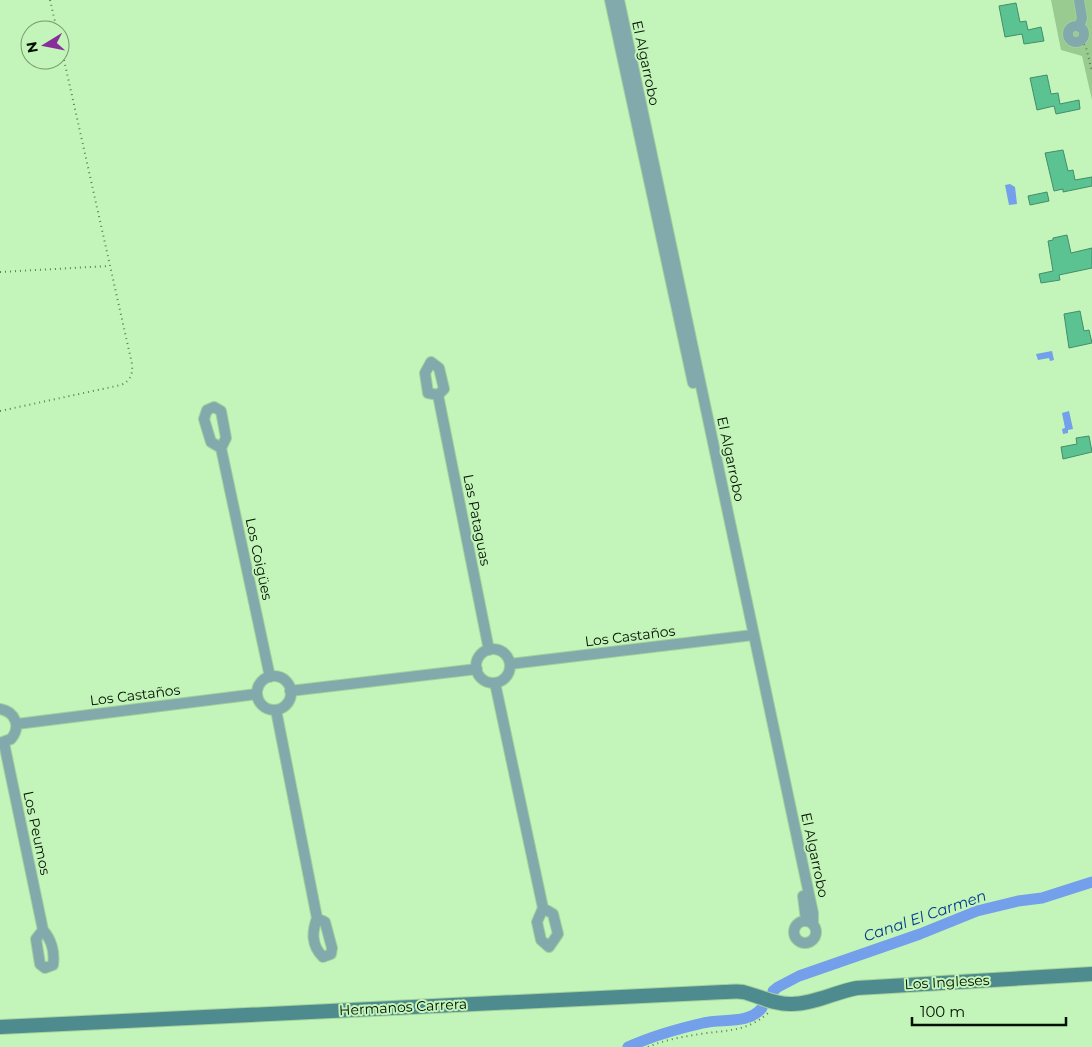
<svg xmlns="http://www.w3.org/2000/svg" width="1092" height="1047" font-family="Montserrat,sans-serif">
<style>
.green{fill:#99ca90}
.water{fill:#739feb}
.lines{fill:none;stroke-linecap:round;stroke-linejoin:round}
.canal{stroke:#739feb;stroke-width:11}
.building{fill:#5bc392;stroke:#438e6a}
.street-casing{stroke:#a4d09c;stroke-width:12}
.secondary-casing{stroke:#a4d09c;stroke-width:16}
.path{stroke:#5e7d59;stroke-width:2;stroke-dasharray:1 4;stroke-linecap:butt}
.street{stroke:#82a9ab;stroke-width:10}
.secondary{stroke:#4d8b8f;stroke-width:14}
.labels{text-anchor:middle;stroke-width:4;stroke-linejoin:round;paint-order:stroke}
.street-label{font-size:14px;fill:#021001;stroke:#c3f4b9}
.water-label{font-size:15px;font-style:italic;fill:#03388f;stroke:#c3f4b9}
</style>
<rect width="100%" height="100%" fill="#c3f4b9"/>
<path class="green" d="M 1051,0 L 1092,0 L 1092,100 L 1082,56 L 1061,50 Z"/>
<path class="water" d="M 1010,184 L 1015,187 L 1017,204 L 1009,205 L 1005,185 Z
M 1052,351 L 1054,360 L 1050,361 L 1049,358 L 1038,360 L 1036,354 Z
M 1069,411 L 1073,429 L 1068,430 L 1068,433 L 1063,434 L 1062,429 L 1065,428 L 1062,413 Z"/>
<g class="lines">
<path class="canal" d="M 773,991 L 778,987 L 799,976 L 920,934 L 977,911 L 1018,901 L 1042,898 L 1092,882
M 628,1047 C 652,1036 677,1029 703,1023 C 721,1018 748,1025 762,1008"/>
</g>
<path class="building" d="M 1016,3 L 1020,22 L 1026,21 L 1028,30 L 1041,27 L 1044,41 L 1024,44 L 1022,34 L 1005,37 L 999,6 Z
M 1047,75 L 1051,94 L 1058,93 L 1060,104 L 1079,100 L 1080,109 L 1056,114 L 1054,106 L 1037,110 L 1030,78 Z
M 1063,150 L 1068,171 L 1073,170 L 1075,180 L 1092,177 L 1092,186 L 1063,192 L 1063,189 L 1054,191 L 1045,153 Z
M 1047,192 L 1049,201 L 1030,205 L 1028,196 Z
M 1067,235 L 1071,253 L 1092,248 L 1092,268 L 1059,275 L 1060,280 L 1041,283 L 1039,274 L 1053,271 L 1048,241 L 1053,240 L 1053,238 Z
M 1080,311 L 1084,331 L 1089,330 L 1092,343 L 1069,348 L 1064,314 Z
M 1089,436 L 1092,452 L 1063,459 L 1061,447 L 1077,444 L 1076,438 Z"/>
<g class="lines">
<defs>
<path id="street" d="M 610,0 L 693,383
M 619,0 L 813,913 L 813,924
M 1079,0 L 1082,18 L 1079,27
M1068 34a8 8 0 1 1 16 0a8 8 0 1 1-16 0Z
M 431,362 L 439,368 L 444,389 L 438,395 L 428,393 L 425,373 Z
M 438,395 L 489,650
M 214,407 L 221,411 L 226,438 L 221,448 L 211,442 L 204,419 L 207,410 Z
M 221,448 L 270,677
M476 666a17 17 0 1 1 34 0a17 17 0 1 1-34 0Z
M 510,664 L 753,635
M257 693a17 17 0 1 1 34 0a17 17 0 1 1-34 0Z
M 495,683 L 543,908
M 290,691 L 477,669
M 0,709 C 16,712 21,727 11,739 L 0,743
M 276,710 L 317,918
M 17,724 L 257,694
M 4,743 L 43,930
M 803,896 L 806,920
M 543,908 L 553,914 L 558,934 L 549,947 L 541,940 L 537,922 Z
M 317,918 L 325,922 L 332,948 L 331,954 L 323,957 C 311,945 312,932 317,918 Z
M794 932a11 11 0 1 1 22 0a11 11 0 1 1-22 0Z
M 43,930 C 51,939 55,952 53,965 L 45,968 L 40,964 L 36,939 Z"/>
<path id="secondary" d="M 0,1027 L 724,992 C 730,992 737,991 743,992 C 760,996 775,1005 792,1004 C 814,1004 835,992 857,988 L 1092,974"/>
</defs>
<use href="#street" class="street-casing"/>
<use href="#secondary" class="secondary-casing"/>
<path class="path" d="M 50,0 L 57,30
M 1081,40 L 1086,47 L 1092,72
M 0,272 L 109,266
M 0,411 L 121,385 C 130,381 133,375 132,364 L 60,42
M 648,1047 C 664,1040 682,1037 700,1034 C 726,1030 747,1032 768,1013"/>
<use href="#street" class="street"/>
<use href="#secondary" class="secondary"/>
</g>
<g class="labels">
<g class="street-label">
<text transform="translate(646 63) rotate(78)" y="5">El Algarrobo</text>
<text transform="translate(731 459) rotate(78)" y="5">El Algarrobo</text>
<text transform="translate(477 520) rotate(79)" y="5">Las Pataguas</text>
<text transform="translate(259 559) rotate(78)" y="5">Los Coigües</text>
<text transform="translate(630 636) rotate(-7)" y="5">Los Castaños</text>
<text transform="translate(135 695) rotate(-7)" y="5">Los Castaños</text>
<text transform="translate(37 833) rotate(78)" y="5">Los Peumos</text>
<text transform="translate(815 855) rotate(78)" y="5">El Algarrobo</text>
<text transform="translate(947 982) rotate(-3)" y="5">Los Ingleses</text>
<text transform="translate(403 1007) rotate(-3)" y="5">Hermanos Carrera</text>
</g>
<g class="water-label">
<text transform="translate(925 916) rotate(-19)" y="5">Canal El Carmen</text>
</g>
</g>
<g transform="translate(45 45) rotate(260)"><circle r="24" fill="#c3f4b9" stroke="#76996f"/>
<path d="M0-4L9 19L0 12L-9 19Z" fill="#882e9a"/>
<text y="-8" font-size="14" font-weight="bold" text-anchor="middle" fill="#021001">N</text>
</g>
<path d="M912 1017v8h154v-8" fill="none" stroke="#021001" stroke-width="2.5"/>
<text x="920" y="1017" font-size="15" fill="#021001" stroke="#c3f4b9" stroke-width="4" paint-order="stroke">100 m</text>
</svg>
